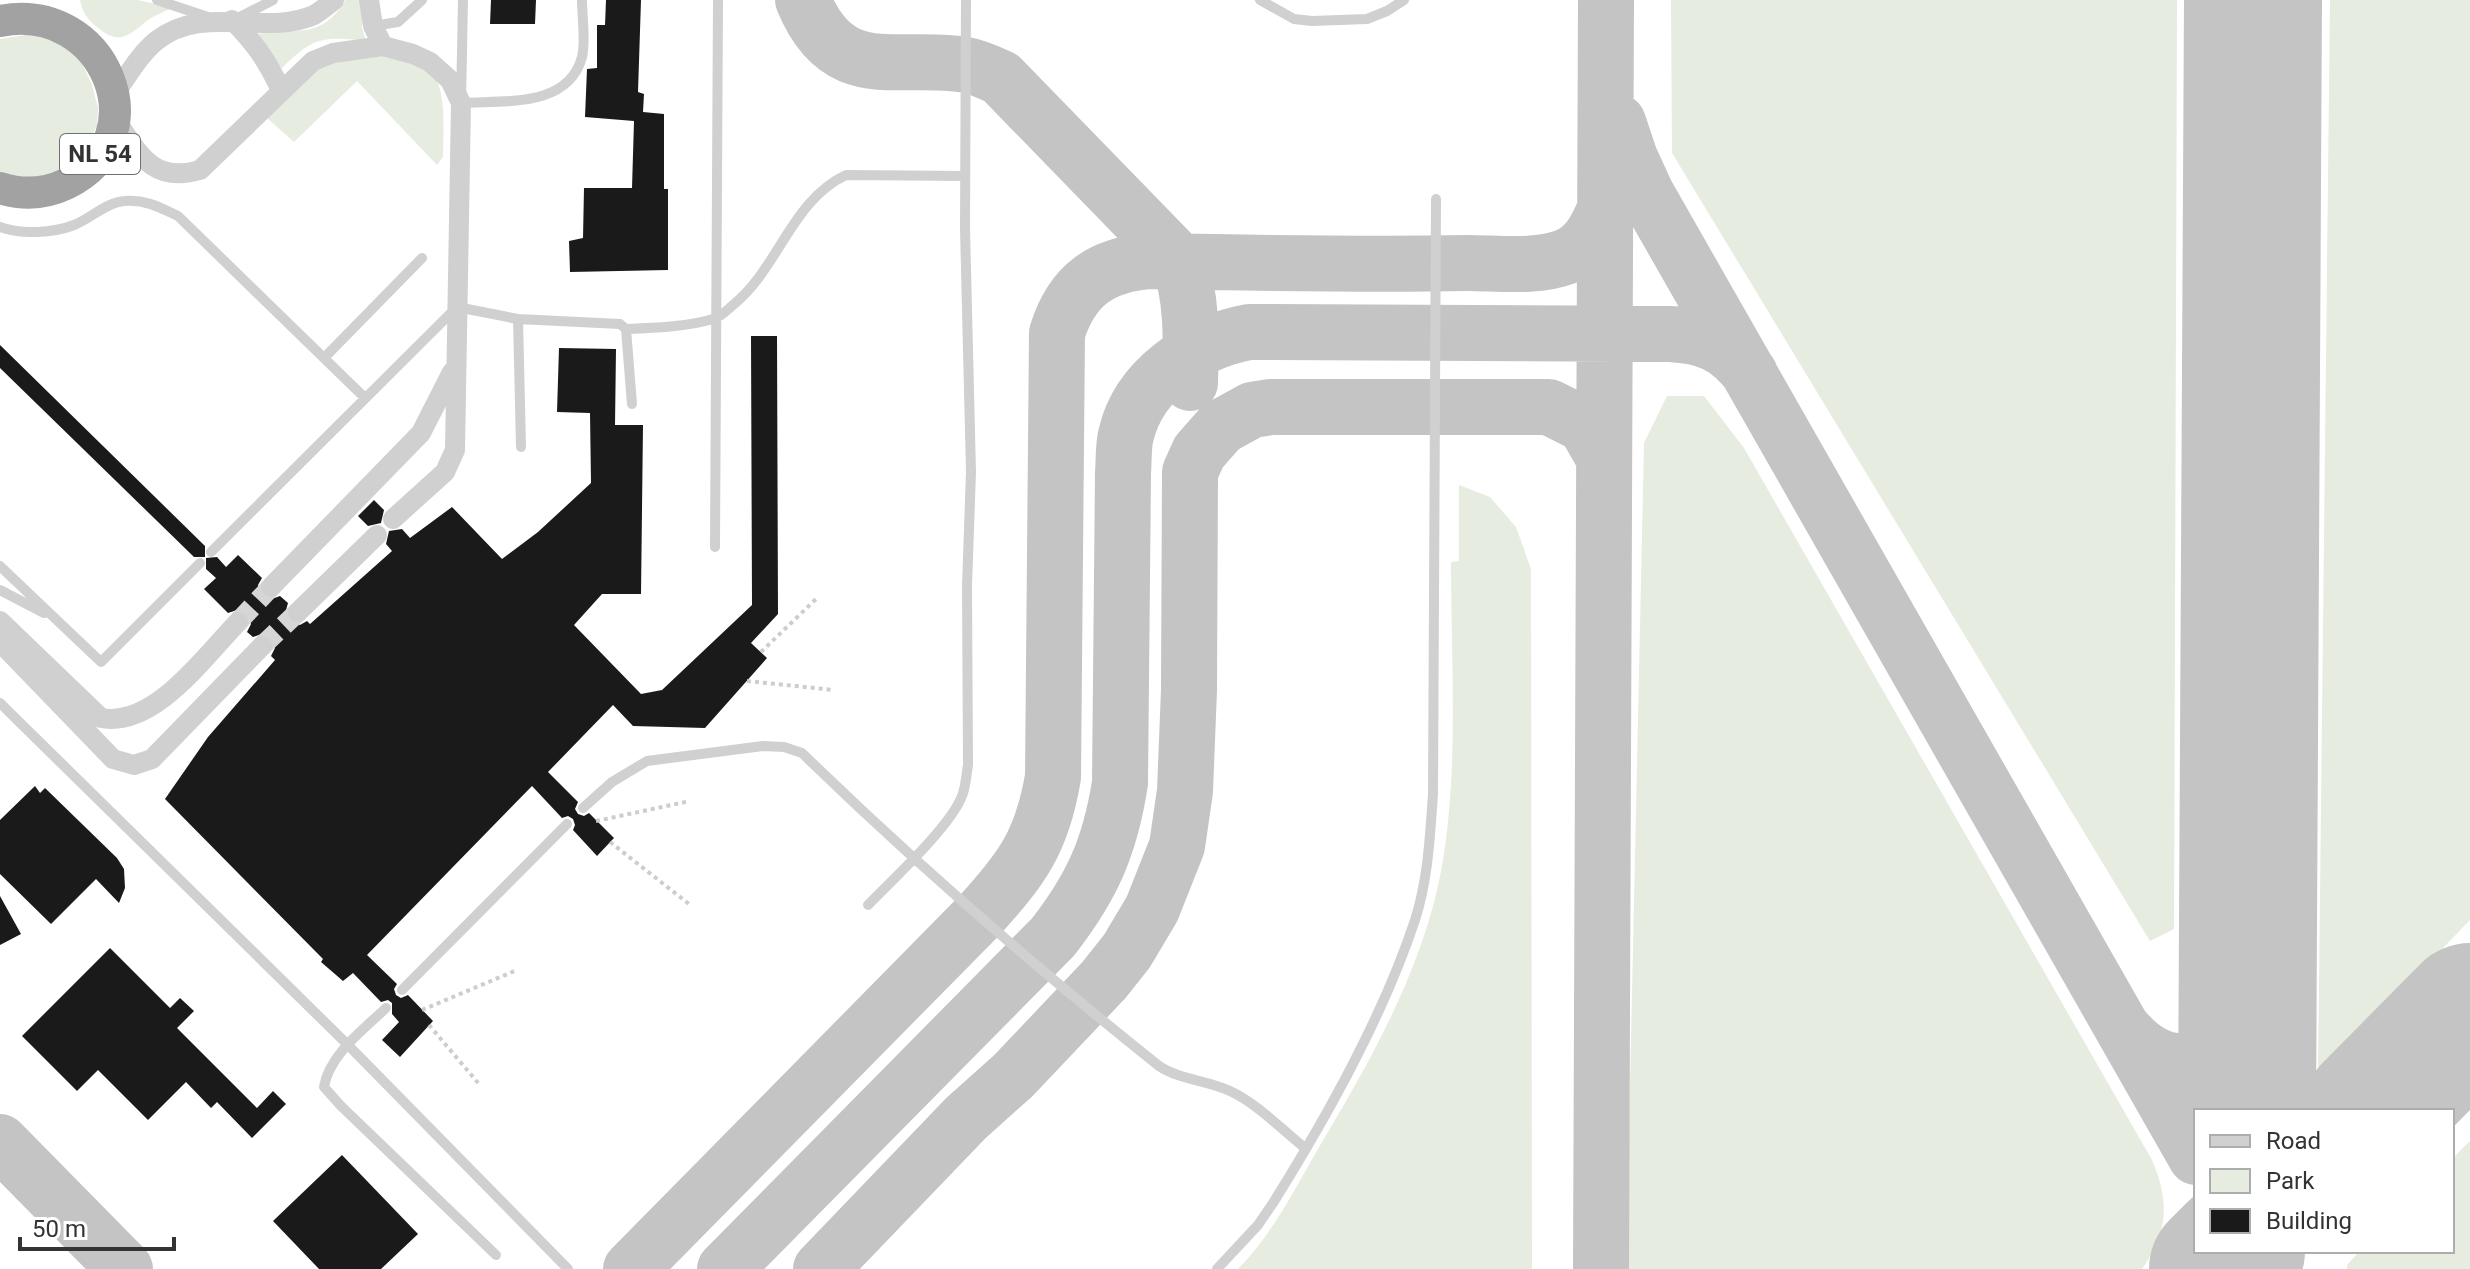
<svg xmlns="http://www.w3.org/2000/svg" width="2470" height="1269" font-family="Roboto,sans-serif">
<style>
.green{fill:#e6ecdf}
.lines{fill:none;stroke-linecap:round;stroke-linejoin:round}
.taxiway{stroke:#c4c4c4;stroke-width:56}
.runway{stroke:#c4c4c4;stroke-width:138}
.building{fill:#1a1a1a}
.minor-tunnel{stroke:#d6d6d6;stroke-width:20;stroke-dasharray:20 10;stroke-linecap:butt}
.path{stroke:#cdcdcd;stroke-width:4;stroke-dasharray:4 4;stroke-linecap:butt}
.service{stroke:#d0d0d0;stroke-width:10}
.minor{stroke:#d0d0d0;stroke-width:20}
.trunk{stroke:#a2a2a2;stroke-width:32}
.labels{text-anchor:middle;stroke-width:8;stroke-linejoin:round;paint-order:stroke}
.shield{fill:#fff;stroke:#707070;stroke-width:2}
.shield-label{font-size:24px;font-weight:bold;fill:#333}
</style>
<rect width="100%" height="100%" fill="#fff"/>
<path class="green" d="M 80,0 L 138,0 L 172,8 C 164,12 155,15 148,20 C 130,34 120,47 97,27 C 88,20 82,12 80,0 Z
M 345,0 L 362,0 L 362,28 L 366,41 C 323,36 313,37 282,68 L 278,69 L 256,38 L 258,34 C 294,28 323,40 345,0 Z
M 1671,0 L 2177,0 L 2174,929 L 2150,941 L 1672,153 Z
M 2330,0 L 2470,0 L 2470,920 L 2318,1078 Z
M 38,33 L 61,43 L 81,61 L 92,85 L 98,108 L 97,125 L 88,145 L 69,164 L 43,180 L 0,174 L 0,39 Z
M 386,56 C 402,59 422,62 433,75 C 447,90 443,137 443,157 L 437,165 L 357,81 L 294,142 L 267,118 L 324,61 Z
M 1667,396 L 1704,396 L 1744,448 L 2152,1160 C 2170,1202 2168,1232 2142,1269 L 1626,1269 L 1644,443 Z
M 1459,485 L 1490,497 L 1516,527 L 1531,569 L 1532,1269 L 1238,1269 C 1275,1232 1298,1182 1325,1137 C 1378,1048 1431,952 1445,847 C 1458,754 1451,656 1451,562 L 1459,561 Z
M 2470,1141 L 2470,1269 L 2347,1269 L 2347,1265 L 2360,1251 L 2452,1251 L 2452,1159 Z"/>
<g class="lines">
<path class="taxiway" d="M 803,0 C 839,88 897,53 966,65 C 978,67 990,73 1001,78 L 1179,261 C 1193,301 1191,342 1190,383
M 1618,122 L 1630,158 L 1646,193 L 2196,1157
M 2122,1027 C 2159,1074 2209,1074 2234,1016 C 2243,997 2245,976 2248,955
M 0,1142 L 125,1269
M 2239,1251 L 2241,1269
M 631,1269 L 978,917 C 1022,869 1042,842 1053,777 L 1057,333 C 1072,285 1101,265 1149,261 C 1255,263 1361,265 1467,263 C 1498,263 1536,268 1565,257 C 1588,248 1597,228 1606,207
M 725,1269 L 1053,937 C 1092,887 1110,847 1120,783 L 1123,473 C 1124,461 1123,447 1126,435 C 1139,379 1195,342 1249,332 L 1670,334 C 1707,336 1727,345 1750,374
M 821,1269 L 966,1118 L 1013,1076 L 1104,980 L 1127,951 L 1152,909 L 1177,846 L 1185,791 L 1189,690 L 1190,472 L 1199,452 L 1221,427 L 1252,410 L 1271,407 L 1549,407 L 1585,425 L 1604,458
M 1601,1269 L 1606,0"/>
<path class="runway" d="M 2247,1111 L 2253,0
M 2372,1111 L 2470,1012
M 2218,1269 L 2236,1251"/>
</g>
<path class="building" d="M 491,0 L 536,0 L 535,24 L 490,24 Z
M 606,0 L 641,0 L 638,92 L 644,94 L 643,112 L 664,114 L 664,189 L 668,189 L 668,270 L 570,272 L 569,241 L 583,238 L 584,188 L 632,188 L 634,121 L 585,117 L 587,69 L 597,68 L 597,25 L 605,25 Z
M 751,336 L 777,336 L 778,614 L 751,643 L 767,658 L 705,728 L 633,726 L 613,705 L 548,772 L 578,802 L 575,809 L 578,814 L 584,816 L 589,813 L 614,838 L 597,856 L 573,830 L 575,825 L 573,819 L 568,816 L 562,818 L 532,786 L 367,955 L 397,984 L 394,989 L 396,995 L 401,998 L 408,995 L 433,1021 L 400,1057 L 382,1040 L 399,1022 L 392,1014 L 392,1003 L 388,1000 L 381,1002 L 353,973 L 343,981 L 321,962 L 323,959 L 165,799 L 208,737 L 275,660 L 271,656 L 275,648 L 272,637 L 264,633 L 253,637 L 247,632 L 251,624 L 247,613 L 240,609 L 228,613 L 204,589 L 216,578 L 206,569 L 206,558 L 217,557 L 226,567 L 238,555 L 262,578 L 258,585 L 261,596 L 269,600 L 280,596 L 288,603 L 285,614 L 288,620 L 300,625 L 307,621 L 310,624 L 392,551 L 386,544 L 389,531 L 402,529 L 410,538 L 452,507 L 502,559 L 538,532 L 591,483 L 590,413 L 557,412 L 559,348 L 616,349 L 615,425 L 643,425 L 641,594 L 602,594 L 574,625 L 641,694 L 662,690 L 752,605 Z
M 0,345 L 205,546 L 205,557 L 194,557 L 0,368 Z
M 374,500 L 384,510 L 381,523 L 368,526 L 358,516 Z
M 35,786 L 40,793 L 45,788 L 117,858 L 124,869 L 125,888 L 119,903 L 96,879 L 51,924 L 0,874 L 0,820 Z
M 0,896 L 21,934 L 0,945 Z
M 110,948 L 170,1008 L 180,998 L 194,1011 L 177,1028 L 257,1108 L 273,1091 L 286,1104 L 252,1138 L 217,1102 L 211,1108 L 186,1082 L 148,1120 L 98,1070 L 77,1091 L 22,1036 Z
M 342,1155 L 418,1234 L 381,1269 L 319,1269 L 273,1221 Z"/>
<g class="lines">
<path class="minor-tunnel" d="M 238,622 L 271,587
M 262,646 L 298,612"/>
<path class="path" d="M 761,652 L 816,599
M 747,681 L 834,690
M 596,821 L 690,801
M 610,842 L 689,904
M 422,1010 L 517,970
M 429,1025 L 479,1084"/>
<path class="service" d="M 157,0 L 208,17
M 463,0 L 461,103 C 502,100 568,109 582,57 C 586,41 582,17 582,0
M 1260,0 L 1294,19 L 1312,21 L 1367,19 L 1387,11 L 1404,0
M 238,18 L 273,0
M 373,26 L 398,22 L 422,0
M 0,227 C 20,235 54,233 74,225 C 91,218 107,202 125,201 C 145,199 161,208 178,216 L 364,397
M 518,319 L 521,447
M 626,329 C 654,328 686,327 713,319 C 721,317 727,310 733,305 C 778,269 792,200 846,175 L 965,176
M 324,358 L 422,258
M 715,547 L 718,0
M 211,552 L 457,307 L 518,319 L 620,324 L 626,329 L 632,404
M 0,566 L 101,662 L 200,563
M 0,590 L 44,613
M 0,703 L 348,1045 L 568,1269
M 583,808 L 612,782 L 647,761 L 763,746 L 784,747 L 802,753 C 916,864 1035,967 1159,1066 C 1180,1080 1207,1080 1230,1091 C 1258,1104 1281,1129 1305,1148
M 868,905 C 893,879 950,827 962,796 C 966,786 966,776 968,765 L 967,586 L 971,472 L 965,228 L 966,0
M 402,990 L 567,824
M 386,1008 C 364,1029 329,1055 324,1087 L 341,1106 L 496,1255
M 1217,1269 L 1258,1225 L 1273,1203 C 1325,1120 1384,1014 1415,920 C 1428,880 1430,836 1433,794 L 1436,199"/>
<path class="minor" d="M 369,0 L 373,26 L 383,46
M 232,20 C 256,44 267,61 281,90
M 114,95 C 127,77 139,55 156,41 C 204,3 264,37 314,15 C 321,11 328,5 334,0
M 114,117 C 138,152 151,184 200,170 L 313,61 L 333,53 L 383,46 L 413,54 L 430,62 L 450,80 L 461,103 L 455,450 L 445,472 L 393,519
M 271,587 L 421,433 L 452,372
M 298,612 L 377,535
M 0,621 L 101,718 C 154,728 204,657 238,622
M 0,642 L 113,759 L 134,765 L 152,759 L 262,646"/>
<path class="trunk" d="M 0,21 C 104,0 162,137 66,184 C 45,194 22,195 0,188"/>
</g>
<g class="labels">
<rect class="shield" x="60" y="134" width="80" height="40" rx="6"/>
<g class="shield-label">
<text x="100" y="162">NL 54</text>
</g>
</g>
<rect x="2194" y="1109" width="260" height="144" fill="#ffffff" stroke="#adadad" stroke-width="2"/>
<rect x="2210" y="1135" width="40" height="12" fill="#d0d0d0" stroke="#adadad" stroke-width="2"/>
<text x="2266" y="1149" font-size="24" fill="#333333">Road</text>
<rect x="2210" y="1169" width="40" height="24" fill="#e6ecdf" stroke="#adadad" stroke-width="2"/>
<text x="2266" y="1189" font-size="24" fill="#333333">Park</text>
<rect x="2210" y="1209" width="40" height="24" fill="#1a1a1a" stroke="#adadad" stroke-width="2"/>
<text x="2266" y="1229" font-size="24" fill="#333333">Building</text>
<path d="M20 1237v12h154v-12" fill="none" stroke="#333333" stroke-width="4"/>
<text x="32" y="1237" font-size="24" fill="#333333" stroke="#ffffff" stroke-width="6" paint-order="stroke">50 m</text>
</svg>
